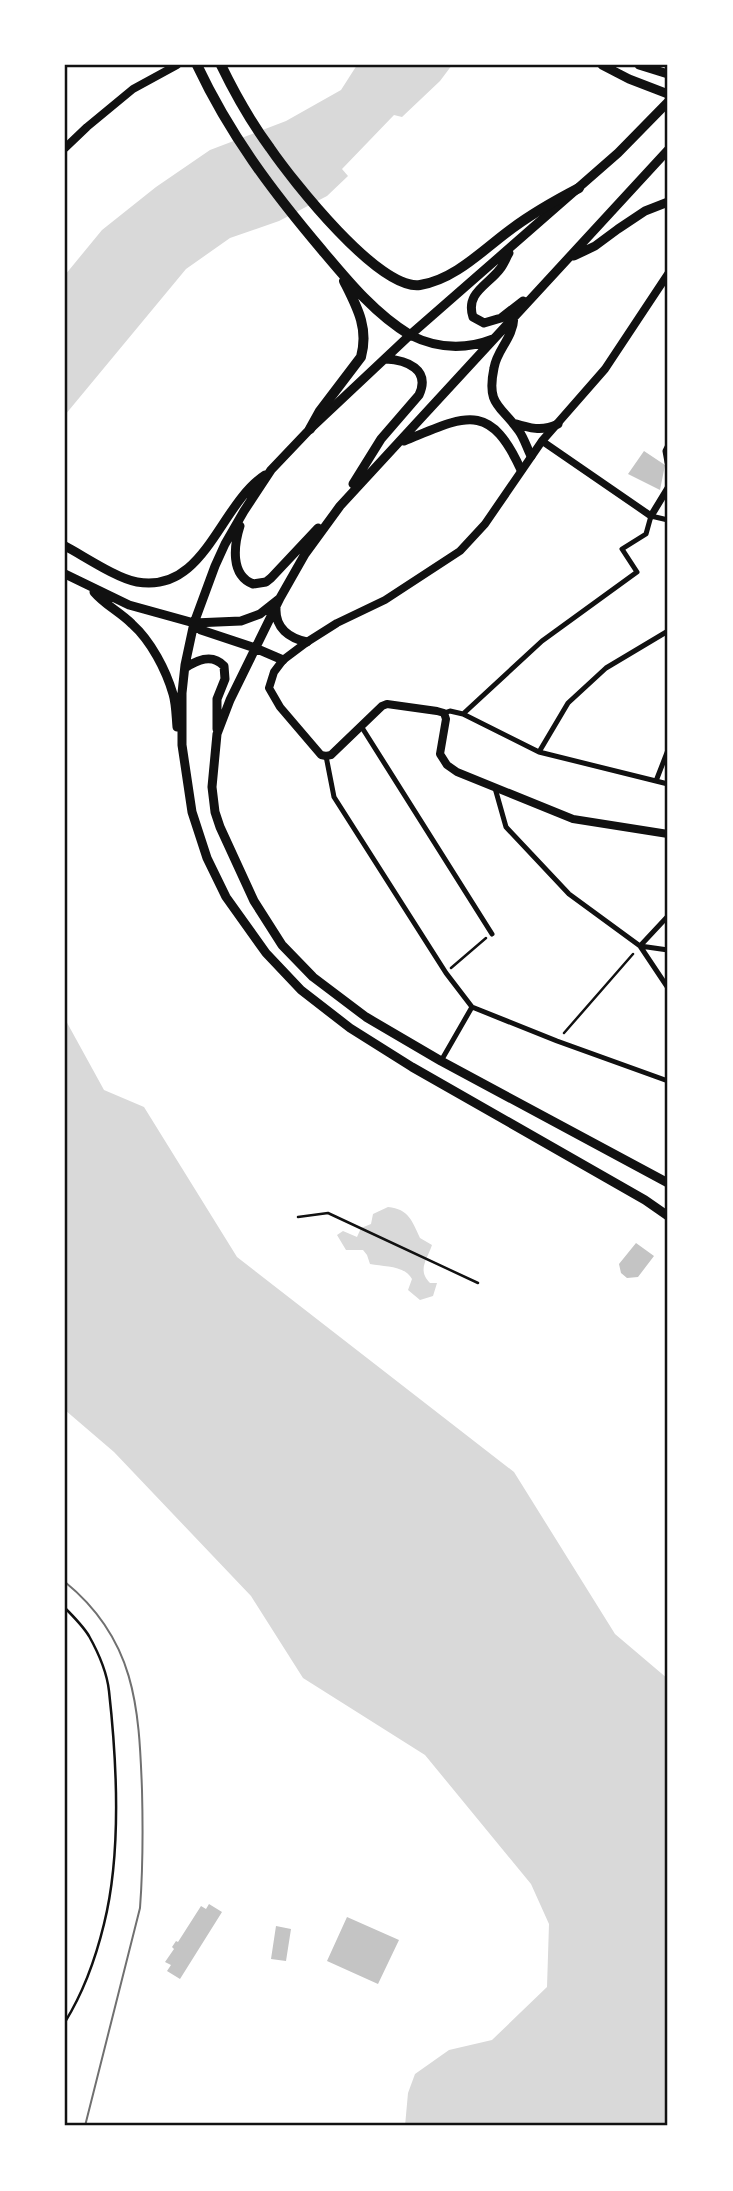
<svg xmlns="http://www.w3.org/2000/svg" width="733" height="2191" font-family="'Space Grotesk',sans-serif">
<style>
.water{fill:#d9d9d9}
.building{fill:#c4c4c4}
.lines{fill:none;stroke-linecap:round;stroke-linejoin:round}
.path{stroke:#111;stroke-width:2.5}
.service{stroke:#111;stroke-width:2.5}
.minor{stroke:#111;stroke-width:5}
.tertiary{stroke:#111;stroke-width:7}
.secondary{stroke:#111;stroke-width:8}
.primary{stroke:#111;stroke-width:9}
.motorway{stroke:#111;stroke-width:10}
.tram{stroke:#707070;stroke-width:2}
.neatline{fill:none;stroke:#111;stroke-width:2.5}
</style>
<rect width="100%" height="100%" fill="#fff"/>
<path class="water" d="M 357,65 L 452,65 L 440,81 L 402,117 L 394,115 L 342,169 L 348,176 L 327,196 L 279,221 L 230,238 L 186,269 L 65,415 L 65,275 L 102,230 L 156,187 L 210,150 L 286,121 L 341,90 Z
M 65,1019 L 104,1090 L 144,1107 L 237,1257 L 514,1472 L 615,1634 L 668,1679 L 668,2126 L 405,2126 L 408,2093 L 415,2074 L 449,2050 L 492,2040 L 547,1987 L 549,1924 L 531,1884 L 425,1755 L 303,1678 L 251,1596 L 114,1452 L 65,1410 Z
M 388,1207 C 409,1209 412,1221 420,1238 L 432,1245 C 427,1260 417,1270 430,1283 L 437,1283 L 433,1296 L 420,1300 L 408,1290 L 412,1279 C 404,1265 385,1267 370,1264 L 367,1255 L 363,1250 L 346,1250 L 337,1235 L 343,1231 L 357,1237 L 361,1228 L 371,1224 L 373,1214 Z"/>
<path class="building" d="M 644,451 L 665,465 L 660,490 L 628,474 Z
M 636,1243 L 654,1256 L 638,1277 L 627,1278 L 621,1273 L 619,1264 Z
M 209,1904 L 222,1912 L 180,1979 L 167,1971 L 171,1965 L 165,1962 L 174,1949 L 172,1947 L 176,1941 L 178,1942 L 201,1906 L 206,1909 Z
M 347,1917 L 399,1940 L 378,1984 L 327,1961 Z
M 276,1926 L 291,1929 L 286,1961 L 271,1959 Z"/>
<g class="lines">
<path class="path" d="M 451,968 L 486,938
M 564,1033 L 633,954
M 298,1217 L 328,1213 L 478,1283"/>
<path class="service" d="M 65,1608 C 73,1616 83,1626 89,1636 C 98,1652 107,1673 109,1691 C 117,1763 122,1852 104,1924 C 96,1957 83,1993 65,2022"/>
<path class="minor" d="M 444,713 L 450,711 L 463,714 L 542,641 L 637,572 L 622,549 L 646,534 L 651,516 L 668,520
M 463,714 L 539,752 L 668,784
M 361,726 L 492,934
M 539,752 L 568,703 L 606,668 L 668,631
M 326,756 L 334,797 L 446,973 L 472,1007
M 656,781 L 668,750
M 495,788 L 506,827 L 569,894 L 640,946 L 668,988
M 640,946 L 668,916
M 640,946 L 668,950
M 441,1061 L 472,1007 L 557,1041 L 668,1081"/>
<path class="tertiary" d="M 542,441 L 651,516 L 668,488
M 668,447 L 666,451 L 668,462"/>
<path class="secondary" d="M 65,148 L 87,127 L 133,89 L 177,65
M 668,274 L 605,369 L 542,441 L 485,524 L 460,551 L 385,600 L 337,623 L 307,642 L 283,660 L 274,672 L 269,688 L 280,707 L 321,755 L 326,756 L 331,755 L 382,706 L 387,704 L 437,711 L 444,713 L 446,719 L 440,754 L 447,765 L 457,772 L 573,819 L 668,834"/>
<path class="primary" d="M 602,65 L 629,79 L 668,94
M 639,65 L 668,74
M 668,102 L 618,153 L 410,335 L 310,429 L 271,470 L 244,511 L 225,544 L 215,566 L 194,623 L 185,665 L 182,693 L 182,745 L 192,812 L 207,858 L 226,897 L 266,953 L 301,990 L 350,1028 L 412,1067 L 645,1200 L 668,1216
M 668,150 L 340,506 L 305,554 L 280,598 L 230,700 L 217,734 L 212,787 L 215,812 L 220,827 L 254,901 L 282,945 L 313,977 L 366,1017 L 441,1061 L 668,1183
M 509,253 C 506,258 504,264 500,269 C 488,285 465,293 473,317 L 484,323 L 501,318 L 523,301
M 574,256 L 595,246 L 618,229 L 645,211 L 668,202
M 514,317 C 513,339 497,349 494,368 C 486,406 501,405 519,431 C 524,438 527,448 531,456
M 410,335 C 436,348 465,350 493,339
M 513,423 C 529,428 542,432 558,424
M 404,441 C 464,417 489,399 521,470
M 353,484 L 381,439 L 419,395 C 431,369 406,360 386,359
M 240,526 C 234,545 230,575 253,584 L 266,582 L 271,578 L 318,528
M 65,546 C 84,556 116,578 137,582 C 205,594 219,505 265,475
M 65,574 L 129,605 L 194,623 L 241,621 L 260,614 L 279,599
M 94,592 C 105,605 120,612 132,624 C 151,641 166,670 173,694 C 176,704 176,716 177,727
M 276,608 C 275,628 289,638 307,642
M 194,623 L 201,630 L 255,648 L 283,660
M 185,668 C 197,660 212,653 224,666 L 225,679 L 217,699 L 217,729"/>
<path class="motorway" d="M 197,65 C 230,135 272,191 322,250 C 348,281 375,314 410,335
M 221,65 C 235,94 251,122 270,148 C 292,180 379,291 420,285 C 453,280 481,252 506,233 C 529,215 554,201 579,188
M 310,429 L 320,411 L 361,357 C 369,328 357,307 344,281"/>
<path class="tram" d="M 65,1582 C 135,1639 139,1706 142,1790 C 143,1829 143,1868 140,1908 L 85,2126"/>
</g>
<rect width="733" height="2191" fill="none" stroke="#ffffff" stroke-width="133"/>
<rect x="66" y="66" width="600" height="2058" class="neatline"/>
</svg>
